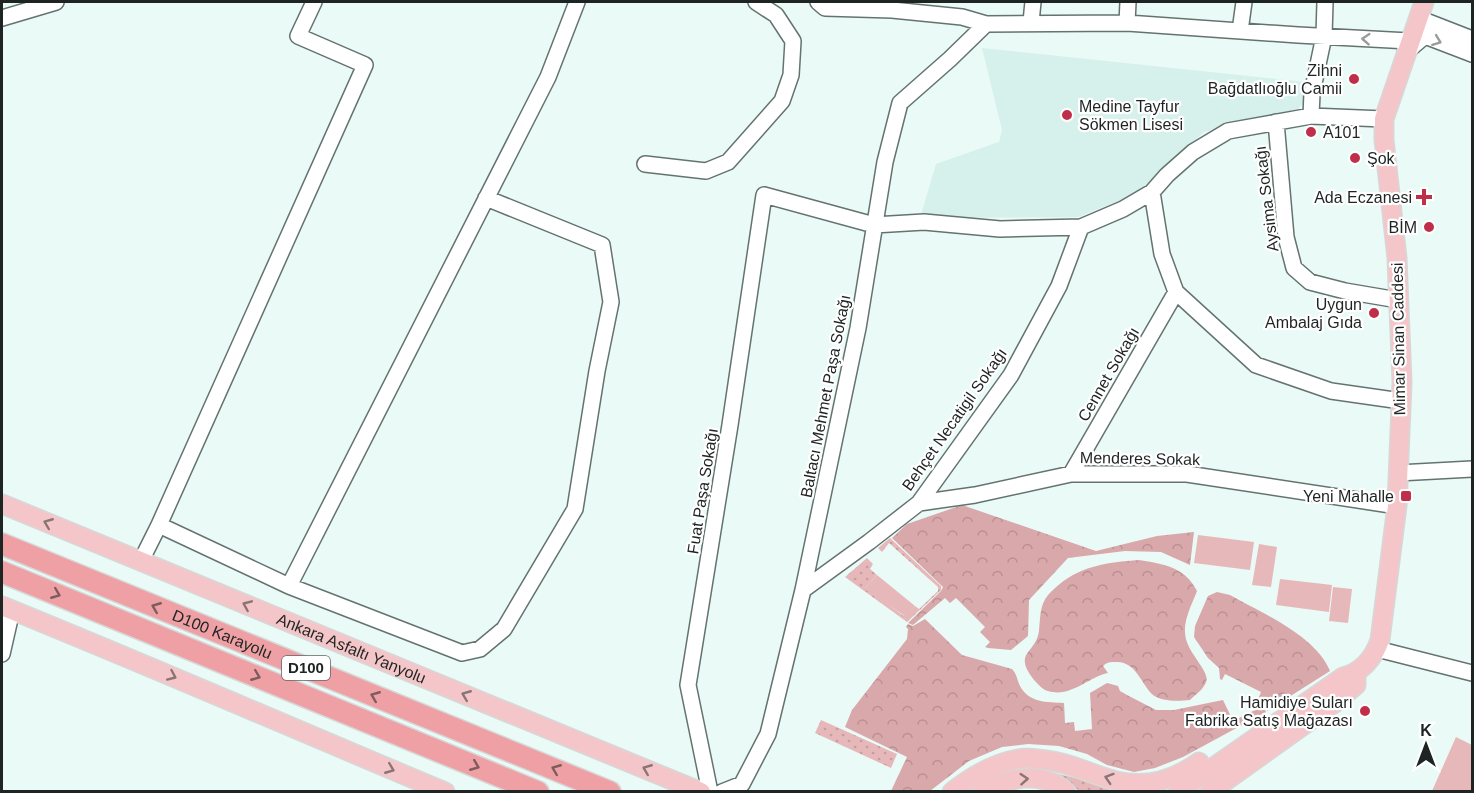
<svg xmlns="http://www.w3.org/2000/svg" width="1474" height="793" font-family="Helvetica,sans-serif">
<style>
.built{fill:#d6f0eb}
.grass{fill:url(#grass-dots)}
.forest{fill:url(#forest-crowns)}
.green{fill:#e7b8ba}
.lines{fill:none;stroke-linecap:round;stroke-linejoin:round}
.minor-casing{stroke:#647370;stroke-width:18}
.major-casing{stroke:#d6d8d7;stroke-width:21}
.highway-casing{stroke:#d6d8d7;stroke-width:24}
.minor{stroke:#fff;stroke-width:15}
.major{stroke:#f5c6c9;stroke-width:18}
.highway{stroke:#efa0a5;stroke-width:21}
.oneway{stroke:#9a9c9c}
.oneway2{stroke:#8a7576}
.oneway3{stroke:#7c5c5d}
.poi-dot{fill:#c02f4a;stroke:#fff;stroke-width:2}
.labels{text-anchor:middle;stroke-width:4.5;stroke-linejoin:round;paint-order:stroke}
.shield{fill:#fff;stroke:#626664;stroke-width:1.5}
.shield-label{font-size:15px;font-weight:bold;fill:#1e2422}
.poi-label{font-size:16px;fill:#1e2422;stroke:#fff;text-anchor:end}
.street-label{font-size:16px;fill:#1e2422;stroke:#fff}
</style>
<defs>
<pattern id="grass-dots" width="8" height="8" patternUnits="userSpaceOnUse" patternTransform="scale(1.5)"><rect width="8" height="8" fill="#e7b8ba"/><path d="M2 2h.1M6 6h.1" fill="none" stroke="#c69ea0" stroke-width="1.8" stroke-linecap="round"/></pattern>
<pattern id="forest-crowns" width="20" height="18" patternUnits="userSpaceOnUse" patternTransform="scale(1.5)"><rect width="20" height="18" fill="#d9a8aa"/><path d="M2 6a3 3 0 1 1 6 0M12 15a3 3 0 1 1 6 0" fill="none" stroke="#ba9092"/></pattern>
</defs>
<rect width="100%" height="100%" fill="#e9faf7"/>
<path class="built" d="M 982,48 L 1306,82 L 1304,102 L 1298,109 L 1204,132 L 1135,194 L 1078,217 L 920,218 L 936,164 L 999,142 L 1002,130 Z"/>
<path class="grass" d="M 890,538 L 941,586 L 941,590 L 907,622 L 845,577 L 867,558 L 873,564 L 870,569 L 877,575 L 865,588 L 904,616 L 915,606 L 919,609 L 938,591 L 938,587 L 889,543 L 882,552 L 878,548 Z
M 821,720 L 897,754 L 891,768 L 815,733 Z
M 1054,773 L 1080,779 L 1081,775 L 1157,790 L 1154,792 L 1079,791 L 1068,781 Z"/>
<path class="forest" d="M 962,505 L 1096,551 L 1157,536 L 1194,532 L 1190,565 L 1161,552 L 1125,551 L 1068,558 L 1029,600 L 1028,636 L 1011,650 L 988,648 L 985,647 L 990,642 L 980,632 L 985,627 L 956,598 L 950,603 L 945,598 L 913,625 L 908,623 L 941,591 L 943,587 L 892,538 L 907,524 Z
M 1139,560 C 1164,564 1185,567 1197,591 C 1192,604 1184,619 1185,632 C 1185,652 1211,671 1206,682 C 1204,689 1195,695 1190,700 C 1179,701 1162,702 1153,695 C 1141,684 1136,661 1116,662 C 1110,662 1107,662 1103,666 L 1108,673 C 1088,677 1071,698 1048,691 C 1043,690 1038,684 1034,680 C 1012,652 1036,654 1039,631 C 1041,613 1039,602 1054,589 C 1078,566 1108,562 1139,560 Z
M 1217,592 L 1230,595 C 1262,613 1316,636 1330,671 L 1267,711 L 1259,697 L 1261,692 L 1225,674 L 1222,680 L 1220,679 L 1219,668 L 1208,658 L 1194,637 L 1195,626 L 1208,596 Z
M 925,619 L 962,655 L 1012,669 C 1017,674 1017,680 1020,686 C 1029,703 1047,702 1064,703 L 1065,723 L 1074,722 L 1075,731 L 1092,729 L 1090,693 L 1107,683 L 1118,686 L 1120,691 L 1127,695 L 1156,710 L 1174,710 L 1223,700 L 1233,721 L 1263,706 L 1266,712 L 1183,757 L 1155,768 L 1134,772 L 1107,765 L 1087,754 L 1059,746 L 1028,744 L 1002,747 L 969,761 L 930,791 L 891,791 L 907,757 L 845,727 L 852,710 L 907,639 L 908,629 L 906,627 L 908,624 L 913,626 Z"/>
<path class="green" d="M 1198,535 L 1254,542 L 1250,570 L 1194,563 Z
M 1259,544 L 1277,547 L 1271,587 L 1252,585 Z
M 877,575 L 915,606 L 905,616 L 864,589 Z
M 1280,579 L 1332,585 L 1329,612 L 1276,605 Z
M 1333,587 L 1352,589 L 1348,623 L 1329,621 Z
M 1456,737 L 1472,745 L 1472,791 L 1432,791 Z"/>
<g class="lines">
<defs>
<path id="minor" d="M 818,2 L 825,8 L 892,10 L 962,17 L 986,24 L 1127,23 L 1298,35 L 1409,41
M 2,18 L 56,2
M 1418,18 L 1472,39
M 1031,22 L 1033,2
M 1127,23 L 1128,2
M 1240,31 L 1244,2
M 1405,53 L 1425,36 L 1472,54
M 1311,116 L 1312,93 L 1324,36 L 1325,2
M 1276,122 L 1286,237 L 1294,268 L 1310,282 L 1345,291 L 1398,300
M 645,164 L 706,171 L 728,162 L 782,101 L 791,75 L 793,41 L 776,15 L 756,2
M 1152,192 L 1162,254 L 1176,292 L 1256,365 L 1331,391 L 1401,401
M 1398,473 L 1472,469
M 1071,474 L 1176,292
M 919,503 L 975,495 L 1071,474 L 1187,474 L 1397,506
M 159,525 L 289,586 L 548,77 L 577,2
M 141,561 L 159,525 L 365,65 L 298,36 L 314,2
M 289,586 L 462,653 L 480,649 L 504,629 L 575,509 L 597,371 L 611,302 L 602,245 L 486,198
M 803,590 L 869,542 L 919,503 L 1011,375 L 1059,286 L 1081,227
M 1377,649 L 1472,673
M 2,654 L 12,610
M 710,792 L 688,685 L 730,425 L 764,195 L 874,225 L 924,222 L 1000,229 L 1081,227 L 1123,209 L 1152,192 L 1167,175 L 1193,152 L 1228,131 L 1311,116 L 1384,119
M 722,792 L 742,784 L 768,734 L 803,590 L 858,328 L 885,162 L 900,103 L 950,59 L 986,24"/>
<g id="major">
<path id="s1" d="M 2,504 L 701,792"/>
<path d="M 2,606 C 150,666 297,730 445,792"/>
<path d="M 952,792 C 971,777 994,763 1018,759 C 1027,757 1037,759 1046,760 C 1072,763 1092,775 1116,781 C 1148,788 1174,780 1199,762"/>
<path d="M 982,792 C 1008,778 1042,769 1066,792"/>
<path d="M 1178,792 L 1343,677 C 1361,673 1374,658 1380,640 L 1397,506 L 1402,382 L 1397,258 L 1384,140 L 1384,119 L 1424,2"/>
<path d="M 1210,792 L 1336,702 L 1356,685 L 1356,674"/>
</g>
<g id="highway">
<path id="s2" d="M 2,544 L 610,792"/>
<path d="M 2,572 L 538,792"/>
</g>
</defs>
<use href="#minor" class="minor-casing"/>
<use href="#major" class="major-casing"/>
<use href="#highway" class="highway-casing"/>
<use href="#minor" class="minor"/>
<use href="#major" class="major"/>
<use href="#highway" class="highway"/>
</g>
<defs><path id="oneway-chevron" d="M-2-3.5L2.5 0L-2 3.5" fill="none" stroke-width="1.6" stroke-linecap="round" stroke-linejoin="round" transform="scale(1.5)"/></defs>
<g class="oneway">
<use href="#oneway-chevron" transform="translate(1366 39) rotate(-176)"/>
<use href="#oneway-chevron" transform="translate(1437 41) rotate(21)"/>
</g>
<g class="oneway2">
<use href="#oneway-chevron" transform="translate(48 523) rotate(-158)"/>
<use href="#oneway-chevron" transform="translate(247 605) rotate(-157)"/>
<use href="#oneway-chevron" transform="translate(172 676) rotate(24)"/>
<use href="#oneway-chevron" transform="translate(466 695) rotate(-158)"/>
<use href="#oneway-chevron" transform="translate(390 769) rotate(22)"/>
<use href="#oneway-chevron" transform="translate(647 769) rotate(-158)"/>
<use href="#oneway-chevron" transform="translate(1109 778) rotate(-162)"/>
<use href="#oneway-chevron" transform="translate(1024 779) rotate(-4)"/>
</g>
<g class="oneway3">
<use href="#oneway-chevron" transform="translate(56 594) rotate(22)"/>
<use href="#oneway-chevron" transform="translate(156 607) rotate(-158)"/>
<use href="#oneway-chevron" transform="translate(256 676) rotate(22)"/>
<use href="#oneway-chevron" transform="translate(375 696) rotate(-158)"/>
<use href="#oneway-chevron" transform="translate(475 766) rotate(22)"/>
<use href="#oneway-chevron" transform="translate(556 769) rotate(-158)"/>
</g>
<g class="poi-dot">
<circle cx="1354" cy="79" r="6"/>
<circle cx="1067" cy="115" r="6"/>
<circle cx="1311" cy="132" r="6"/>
<circle cx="1355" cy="158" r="6"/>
<path d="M1421 188h6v6h6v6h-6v6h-6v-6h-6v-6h6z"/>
<circle cx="1429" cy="227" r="6"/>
<circle cx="1374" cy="313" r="6"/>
<rect x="1400" y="490" width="12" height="12" rx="3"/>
<circle cx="1365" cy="711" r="6"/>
</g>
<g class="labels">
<rect class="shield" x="282" y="656" width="48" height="24" rx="4.5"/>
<g class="shield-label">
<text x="306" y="673">D100</text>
</g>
<g class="poi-label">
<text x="1342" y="76">Zihni<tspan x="1342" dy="18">Bağdatlıoğlu Camii</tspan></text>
<text x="1079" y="112" text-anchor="start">Medine Tayfur<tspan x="1079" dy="18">Sökmen Lisesi</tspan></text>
<text x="1323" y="138" text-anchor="start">A101</text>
<text x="1367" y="164" text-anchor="start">Şok</text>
<text x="1412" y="203">Ada Eczanesi</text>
<text x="1417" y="233">BİM</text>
<text x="1362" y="310">Uygun<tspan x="1362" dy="18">Ambalaj Gıda</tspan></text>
<text x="1394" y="502">Yeni Mahalle</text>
<text x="1353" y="708">Hamidiye Suları<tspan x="1353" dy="18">Fabrika Satış Mağazası</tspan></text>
</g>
<g class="street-label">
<text transform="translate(1266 199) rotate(-97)" y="6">Aysima Sokağı</text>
<text transform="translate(1398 339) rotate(-91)" y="6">Mimar Sinan Caddesi</text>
<text transform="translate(1108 374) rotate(-60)" y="6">Cennet Sokağı</text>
<text transform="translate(825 396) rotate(-79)" y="6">Baltacı Mehmet Paşa Sokağı</text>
<text transform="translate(954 419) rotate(-55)" y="6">Behçet Necatigil Sokağı</text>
<text transform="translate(1140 458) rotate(1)" y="6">Menderes Sokak</text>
<text transform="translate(702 491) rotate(-81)" y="6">Fuat Paşa Sokağı</text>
<text dy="6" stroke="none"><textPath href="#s2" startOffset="238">D100 Karayolu</textPath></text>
<text dy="6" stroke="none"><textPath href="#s1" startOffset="378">Ankara Asfaltı Yanyolu</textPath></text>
</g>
</g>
<rect width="1474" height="793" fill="none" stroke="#1e2422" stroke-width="6"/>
<g transform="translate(1426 745)" stroke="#ffffff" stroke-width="4.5" paint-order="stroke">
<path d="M0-4.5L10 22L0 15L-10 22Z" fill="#1e2422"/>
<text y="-9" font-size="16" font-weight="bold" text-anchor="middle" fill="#1e2422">K</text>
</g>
</svg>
